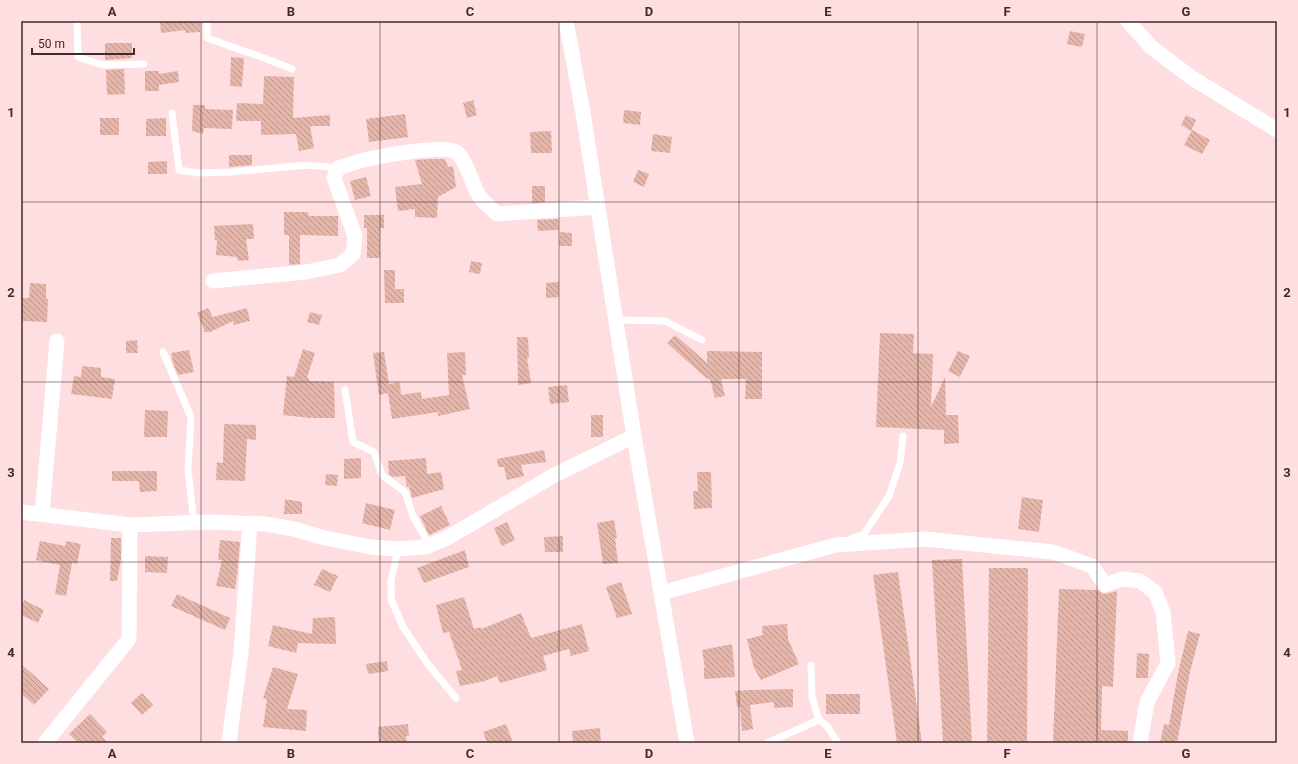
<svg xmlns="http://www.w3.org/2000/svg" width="1298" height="764" font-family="Roboto,sans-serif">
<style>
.building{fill:url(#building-back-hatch)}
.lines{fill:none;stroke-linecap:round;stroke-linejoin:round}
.service{stroke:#fff;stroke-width:7}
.minor{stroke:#fff;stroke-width:15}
.grid{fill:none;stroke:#3f2b2d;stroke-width:1;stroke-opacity:0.55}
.neatline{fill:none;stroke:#3f2b2d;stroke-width:1.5}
.grid-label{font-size:13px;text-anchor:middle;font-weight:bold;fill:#3f2b2d}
</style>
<defs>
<pattern id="building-back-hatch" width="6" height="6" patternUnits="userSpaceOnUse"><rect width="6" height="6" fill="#e6b6ab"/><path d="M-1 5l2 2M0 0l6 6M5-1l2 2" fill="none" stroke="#bc948c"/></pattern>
</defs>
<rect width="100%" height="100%" fill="#fedee1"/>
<path class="building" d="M 172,21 L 200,21 L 200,32 L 185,33 L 185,30 L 161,33 L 160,23 Z
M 1070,31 L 1085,34 L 1082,47 L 1067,44 Z
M 105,43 L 132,43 L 132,58 L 105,60 Z
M 231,57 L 244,58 L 242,87 L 230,86 Z
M 124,69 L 125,94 L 107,95 L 106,70 Z
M 145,71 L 159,71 L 159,74 L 178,71 L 179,82 L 159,85 L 159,91 L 145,91 Z
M 264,76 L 294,77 L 293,118 L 330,115 L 330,126 L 310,126 L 314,148 L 299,151 L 296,134 L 261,135 L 261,121 L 236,121 L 237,103 L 263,104 Z
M 473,100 L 477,115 L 467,118 L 463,103 Z
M 193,105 L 205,105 L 205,109 L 233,110 L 232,129 L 204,128 L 203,134 L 192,131 Z
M 624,110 L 641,112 L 640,125 L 623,123 Z
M 405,114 L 408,137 L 369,142 L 366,119 Z
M 1186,115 L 1196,120 L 1191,131 L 1181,125 Z
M 100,118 L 119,118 L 119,135 L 100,135 Z
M 166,118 L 166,136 L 146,136 L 146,119 Z
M 1192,130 L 1210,140 L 1202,154 L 1184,145 Z
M 551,131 L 552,153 L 531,153 L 530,132 Z
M 653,134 L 672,137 L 670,153 L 651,151 Z
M 229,155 L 252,155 L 252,165 L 229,167 Z
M 429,159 L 445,159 L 448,167 L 453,166 L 456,187 L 438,197 L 437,218 L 415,217 L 415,209 L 398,211 L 395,187 L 422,184 L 415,160 Z
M 167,161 L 167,174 L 148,174 L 148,162 Z
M 638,170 L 649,174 L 644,187 L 633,182 Z
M 366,177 L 371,196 L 355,200 L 350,181 Z
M 532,186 L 545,186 L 545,202 L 532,203 Z
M 284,212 L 308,212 L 309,216 L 338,216 L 338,236 L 300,235 L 300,264 L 289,265 L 289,235 L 284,235 Z
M 364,215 L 384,215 L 384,228 L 380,228 L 380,258 L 367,258 L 367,228 L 364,228 Z
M 558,219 L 559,230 L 538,231 L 537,220 Z
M 253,224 L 254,239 L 246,239 L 249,260 L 238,261 L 237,257 L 216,255 L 217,240 L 215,240 L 214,226 Z
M 560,232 L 572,233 L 572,246 L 559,246 Z
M 471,261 L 482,263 L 480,274 L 469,272 Z
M 384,270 L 395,270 L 395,289 L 404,289 L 404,303 L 385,303 Z
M 559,282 L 559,297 L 546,298 L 546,283 Z
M 30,283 L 46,284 L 46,299 L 48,299 L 47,322 L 21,321 L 21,298 L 29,298 Z
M 208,308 L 213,317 L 247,308 L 250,321 L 234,325 L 233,321 L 210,332 L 205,332 L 197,313 Z
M 310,312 L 322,315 L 319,325 L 307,322 Z
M 880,333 L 914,334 L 913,353 L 933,354 L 931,407 L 945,377 L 946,415 L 958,415 L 959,443 L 944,444 L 944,430 L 876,427 Z
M 675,335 L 707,363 L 707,351 L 762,352 L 762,399 L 745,399 L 746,379 L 721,379 L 725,396 L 715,398 L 710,379 L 706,378 L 667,343 Z
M 517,337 L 528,337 L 529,358 L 527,358 L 531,383 L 518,385 Z
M 137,340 L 138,353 L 126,353 L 126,341 Z
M 303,349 L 315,353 L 307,378 L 309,378 L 309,381 L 334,382 L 335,418 L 310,418 L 283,415 L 287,376 L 294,377 Z
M 189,350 L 194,372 L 178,375 L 173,363 L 171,353 Z
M 958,351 L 970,356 L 960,377 L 948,371 Z
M 384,352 L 389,384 L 400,382 L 401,395 L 421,392 L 422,399 L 449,395 L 447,353 L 465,352 L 466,375 L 462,375 L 470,409 L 438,416 L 438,412 L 392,419 L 388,393 L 379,395 L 373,353 Z
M 82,366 L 101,368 L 101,377 L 115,379 L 112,399 L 71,394 L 74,376 L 81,377 Z
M 567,385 L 569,402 L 550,404 L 548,387 Z
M 145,410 L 168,411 L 167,437 L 144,437 Z
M 591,415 L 603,415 L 603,437 L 591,437 Z
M 224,424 L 256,425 L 256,440 L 247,439 L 245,481 L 216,480 L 217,462 L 223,463 Z
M 544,450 L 546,462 L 521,465 L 524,476 L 507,480 L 504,467 L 498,467 L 497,459 Z
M 361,458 L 361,478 L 344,479 L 344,459 Z
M 426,458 L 427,474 L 441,472 L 444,489 L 412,498 L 409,486 L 407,487 L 405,476 L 393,477 L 389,474 L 388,461 Z
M 112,471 L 157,471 L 157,491 L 140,492 L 139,481 L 112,481 Z
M 697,472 L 711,472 L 712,508 L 694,509 L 693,491 L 698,491 Z
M 326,474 L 338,475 L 337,486 L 325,485 Z
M 1022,497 L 1043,500 L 1039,532 L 1018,529 Z
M 285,499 L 302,502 L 302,514 L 284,514 Z
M 366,503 L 395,510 L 390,530 L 362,523 Z
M 441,506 L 450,525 L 429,535 L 420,516 Z
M 614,520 L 617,538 L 615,538 L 618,563 L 603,564 L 597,523 Z
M 507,522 L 515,540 L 502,546 L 494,528 Z
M 563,536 L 563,552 L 545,552 L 544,537 Z
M 111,538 L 121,538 L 121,559 L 117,581 L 110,581 Z
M 220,540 L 240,542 L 237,576 L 235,589 L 216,586 L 222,560 L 218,560 Z
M 40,541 L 65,546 L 66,541 L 81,544 L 77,564 L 72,563 L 66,596 L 55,594 L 60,565 L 36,560 Z
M 465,550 L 469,567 L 424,583 L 417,568 Z
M 145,556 L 168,557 L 167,573 L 145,572 Z
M 962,559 L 972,743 L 943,743 L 932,560 Z
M 989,568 L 1028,568 L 1027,743 L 987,743 Z
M 322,569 L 338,576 L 330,592 L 314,585 Z
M 898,572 L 922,743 L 897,743 L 873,575 Z
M 621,582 L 632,614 L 617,618 L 606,587 Z
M 1059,589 L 1098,590 L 1104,594 L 1117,591 L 1113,687 L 1102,686 L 1101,730 L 1128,731 L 1128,743 L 1053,743 Z
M 177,594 L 230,618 L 225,630 L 171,606 Z
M 464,597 L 474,629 L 481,627 L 481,629 L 521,613 L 531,638 L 582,624 L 589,651 L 571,656 L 569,649 L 543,656 L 547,670 L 500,683 L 497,676 L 485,681 L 460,686 L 456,671 L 462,670 L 449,632 L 443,633 L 436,605 Z
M 24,600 L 44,610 L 38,623 L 21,615 L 21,607 Z
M 335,617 L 336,644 L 298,643 L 296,653 L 268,646 L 273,625 L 312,634 L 313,618 Z
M 787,624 L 788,639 L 799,664 L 761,680 L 754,668 L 747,639 L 763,635 L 762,626 Z
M 1188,631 L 1200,634 L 1190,672 L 1177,743 L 1160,743 L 1164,724 L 1169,725 L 1178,673 Z
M 732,644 L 735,677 L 704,679 L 704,668 L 705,668 L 702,650 Z
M 1137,653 L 1149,654 L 1148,678 L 1136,678 Z
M 387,661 L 388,671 L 368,674 L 366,664 Z
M 21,664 L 49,689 L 34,705 L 21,693 Z
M 273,667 L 298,674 L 287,709 L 307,710 L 306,731 L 263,727 L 267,699 L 263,698 Z
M 793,689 L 793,707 L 774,708 L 774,702 L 750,705 L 753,729 L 742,731 L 740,707 L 737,707 L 735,691 L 749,690 Z
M 142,693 L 153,705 L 142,715 L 131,703 Z
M 826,694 L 860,694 L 860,714 L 826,714 Z
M 90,714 L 107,732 L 102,737 L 108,743 L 78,743 L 69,734 Z
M 408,724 L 409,736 L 406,736 L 407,743 L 379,743 L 378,727 Z
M 506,724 L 513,743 L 487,743 L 483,732 Z
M 600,728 L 601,743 L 573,743 L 572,731 Z"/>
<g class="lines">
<path class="service" d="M 77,21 L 78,57 L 103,65 L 144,64
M 207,21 L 207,38 L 264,58 L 292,69
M 172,113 L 179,170 L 198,173 L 232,172 L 306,165 L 338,168
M 616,320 L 665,321 L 702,340
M 163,352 L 191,417 L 188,469 L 194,523
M 345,390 L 353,442 L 374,452 L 382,475 L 405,492 L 413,516 L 429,545
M 851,539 L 864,534 L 889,496 L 900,463 L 903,436
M 398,549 L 391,581 L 391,599 L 403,627 L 427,663 L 456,698
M 819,720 L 827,726 L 838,743
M 767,743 L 819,720 L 812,697 L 811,665"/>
<path class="minor" d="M 566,21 L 583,113 L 634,436 L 687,743
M 1128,21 L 1151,47 L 1192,78 L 1277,130
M 213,281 L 306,272 L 340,265 L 353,254 L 355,236 L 334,178 L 338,168 C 348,165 358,161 368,159 C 382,156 448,143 458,153 C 468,165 471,181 478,194 C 483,202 491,208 497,214 L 598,207
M 21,512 L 130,525 L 210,522 L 265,524 L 294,529 L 325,538 L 371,547 L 398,549 L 425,547 L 447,538 L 553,476 L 634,436
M 42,514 L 57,341
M 661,593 L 836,545 L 926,539 L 1053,552 L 1092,566 L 1105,585 L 1122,579 L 1140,581 L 1155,592 L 1163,612 L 1168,663 L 1147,702 L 1140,743
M 229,741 L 241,653 L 250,523
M 45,743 L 129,639 L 130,525"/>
</g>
<path class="grid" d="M 201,21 L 201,743M 380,21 L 380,743M 559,21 L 559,743M 739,21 L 739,743M 918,21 L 918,743M 1097,21 L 1097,743M 21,202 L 1277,202M 21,382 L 1277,382M 21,562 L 1277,562"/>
<rect width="1298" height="764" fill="none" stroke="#fedee1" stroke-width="44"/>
<path d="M32 48v6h102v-6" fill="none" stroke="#3f2b2d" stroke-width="2"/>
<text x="38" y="48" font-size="12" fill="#3f2b2d" stroke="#fedee1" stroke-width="3" paint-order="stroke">50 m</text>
<rect x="22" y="22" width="1254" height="720" class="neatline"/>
<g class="grid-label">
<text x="112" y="16">A</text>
<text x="291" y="16">B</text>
<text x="470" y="16">C</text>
<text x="649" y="16">D</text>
<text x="828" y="16">E</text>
<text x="1007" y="16">F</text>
<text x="1186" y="16">G</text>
<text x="11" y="117">1</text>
<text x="1287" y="117">1</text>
<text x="11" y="297">2</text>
<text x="1287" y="297">2</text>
<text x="11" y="477">3</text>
<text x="1287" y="477">3</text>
<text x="11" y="657">4</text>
<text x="1287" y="657">4</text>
<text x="112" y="758">A</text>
<text x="291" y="758">B</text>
<text x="470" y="758">C</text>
<text x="649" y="758">D</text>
<text x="828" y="758">E</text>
<text x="1007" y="758">F</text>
<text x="1186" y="758">G</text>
</g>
</svg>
